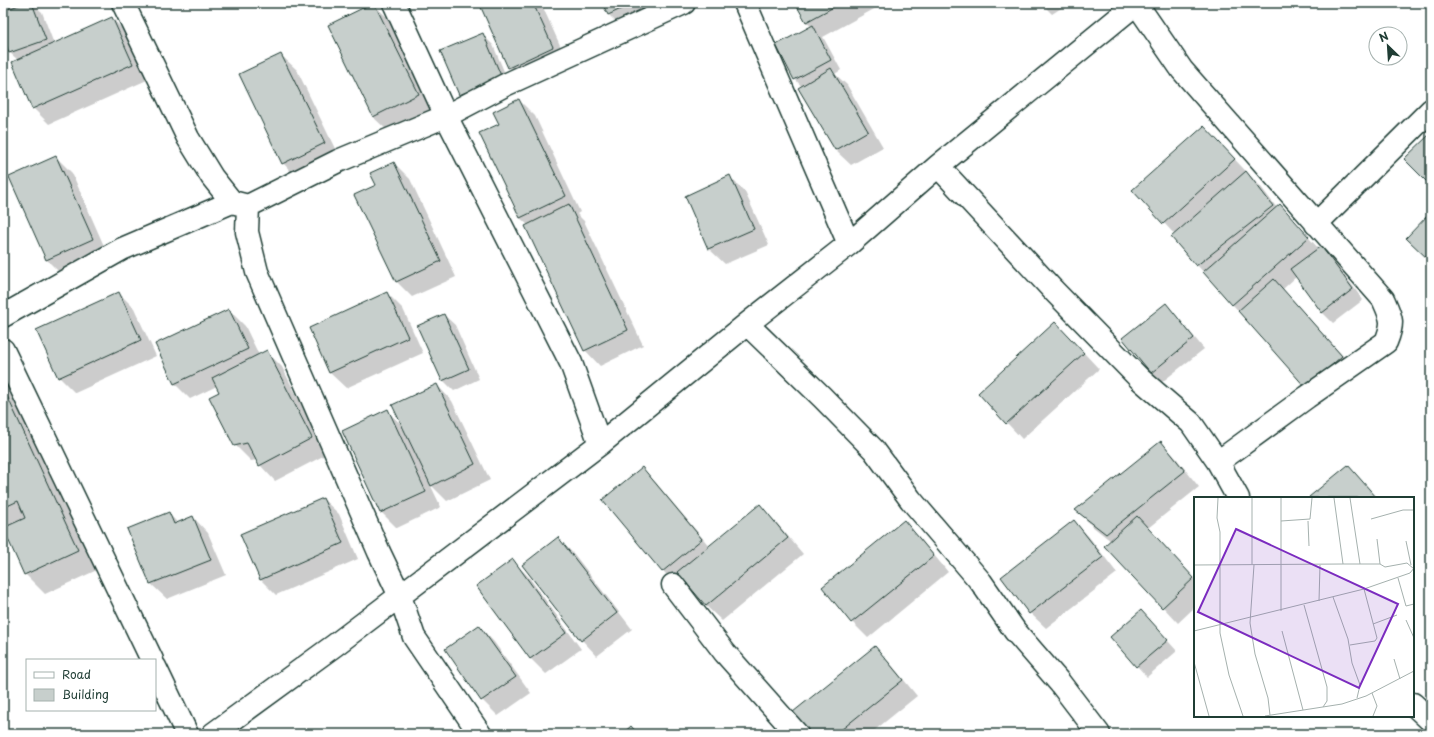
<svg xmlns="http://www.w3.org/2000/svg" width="1434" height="737" font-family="'Playpen Sans',sans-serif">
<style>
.shadow{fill:#0003}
.building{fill:#c7cfcc;stroke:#1f3d34}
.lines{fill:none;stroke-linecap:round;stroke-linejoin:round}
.street-casing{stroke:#1f3d34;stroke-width:25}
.street{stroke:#fff;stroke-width:22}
.inset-road{fill:none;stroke:#a5b1ae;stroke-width:1}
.view{fill:#7b2cbf;fill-opacity:0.15;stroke:#7b2cbf;stroke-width:2}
.inset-edge{fill:none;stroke:#1f3d34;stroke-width:2}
</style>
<rect width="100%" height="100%" fill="#fff"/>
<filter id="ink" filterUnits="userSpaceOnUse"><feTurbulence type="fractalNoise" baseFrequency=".025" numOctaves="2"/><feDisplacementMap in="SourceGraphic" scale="8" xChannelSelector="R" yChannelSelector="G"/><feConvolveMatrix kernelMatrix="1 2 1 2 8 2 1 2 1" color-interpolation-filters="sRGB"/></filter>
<g filter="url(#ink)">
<path class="shadow" d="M 3,3 L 48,3 L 37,8 L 42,12 L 54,44 L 112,18 L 127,34 L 147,80 L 49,124 L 33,108 L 18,60 L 10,53 L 3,33 Z
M 480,3 L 541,3 L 568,63 L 524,83 L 509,67 Z
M 603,3 L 656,3 L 661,13 L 624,30 L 608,14 Z
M 796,3 L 885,3 L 823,37 L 841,70 L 835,74 L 847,85 L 883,147 L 851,165 L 835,150 L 800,88 L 802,87 L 795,79 L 812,27 L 806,22 Z
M 1041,3 L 1069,3 L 1052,14 Z
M 373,4 L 389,19 L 434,110 L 389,132 L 373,117 Z
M 483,35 L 493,45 L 511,88 L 470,105 L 460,95 Z
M 281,55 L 297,70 L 340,159 L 298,179 L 283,163 Z
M 519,100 L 535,116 L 580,212 L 577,214 L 584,221 L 643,345 L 600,366 L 585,350 L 528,225 L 520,218 Z
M 1204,127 L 1261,187 L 1277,208 L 1280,206 L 1319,249 L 1321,247 L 1332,258 L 1363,300 L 1333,323 L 1322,312 L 1296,277 L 1283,289 L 1357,372 L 1322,402 L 1307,387 L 1197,265 L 1173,237 L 1175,235 L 1134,190 Z
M 56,157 L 72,173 L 108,255 L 62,275 L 46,259 Z
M 394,163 L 410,179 L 456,277 L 412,297 L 397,282 L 377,185 Z
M 730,177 L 745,192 L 769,245 L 725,264 L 709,249 L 686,196 Z
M 119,293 L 134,308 L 156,356 L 75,393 L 59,377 Z
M 387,293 L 403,309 L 423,353 L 346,388 L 330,373 L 310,328 Z
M 1166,305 L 1176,315 L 1204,349 L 1162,382 L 1151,372 Z
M 229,310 L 245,326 L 259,355 L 266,351 L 282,367 L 327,454 L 275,481 L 260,465 L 257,460 L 251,461 L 235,445 L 220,392 L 217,386 L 190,399 L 174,383 Z
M 444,315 L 455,325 L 479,379 L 454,391 L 443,380 Z
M 1071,339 L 1099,369 L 1022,439 L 979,393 Z
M 3,377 L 13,387 L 97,570 L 45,594 L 25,574 L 9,526 L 3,520 Z
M 437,385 L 452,401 L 490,480 L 447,501 L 430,484 L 441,507 L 397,528 L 381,512 L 387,411 L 403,426 Z
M 1161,442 L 1176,458 L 1199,487 L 1148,528 L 1195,579 L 1195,607 L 1178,623 L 1163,607 L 1111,541 L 1092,526 L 1077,510 Z
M 1348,466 L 1377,498 L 1311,498 Z
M 642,468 L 657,484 L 710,547 L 760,505 L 775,521 L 803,554 L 722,621 L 706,606 L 686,581 L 679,587 L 663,571 L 604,500 Z
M 323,499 L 339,514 L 358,559 L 276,595 L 261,580 L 241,535 Z
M 168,513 L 178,523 L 193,517 L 208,533 L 226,575 L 167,599 L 151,584 L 129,529 Z
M 904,521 L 919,537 L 948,572 L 868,638 L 852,622 L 823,587 Z
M 1074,521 L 1089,537 L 1117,573 L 1046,628 L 1030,613 Z
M 558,539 L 574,554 L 632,629 L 597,656 L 582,640 Z
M 513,561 L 528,576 L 581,649 L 546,674 L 531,659 L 478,586 Z
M 1141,611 L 1177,651 L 1147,677 L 1111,637 Z
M 479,626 L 494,642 L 531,693 L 498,716 L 482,700 L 446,649 Z
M 875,647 L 890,663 L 917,696 L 870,734 L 813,734 Z"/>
<path class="building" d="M 24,3 L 32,3 L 46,40 L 9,53 L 3,36 L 3,11 Z
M 373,3 L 374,3 L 419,94 L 373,117 L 328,25 Z
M 479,3 L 533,3 L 553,47 L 508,68 Z
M 602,3 L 634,3 L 608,15 Z
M 795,3 L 841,3 L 806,22 Z
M 112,17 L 133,64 L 32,109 L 12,62 Z
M 813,25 L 831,60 L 794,80 L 776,45 Z
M 483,33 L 502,78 L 459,95 L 440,51 Z
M 281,54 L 325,143 L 282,164 L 239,74 Z
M 831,68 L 868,131 L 835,150 L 798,88 Z
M 519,99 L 566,196 L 520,218 L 479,133 L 499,124 L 493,112 Z
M 1204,126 L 1235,159 L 1163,224 L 1132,190 Z
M 1431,133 L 1431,186 L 1404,159 Z
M 56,156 L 93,239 L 46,260 L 9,177 Z
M 394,162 L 441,261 L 396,282 L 354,195 L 376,185 L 370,173 Z
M 1246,171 L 1273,206 L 1196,266 L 1171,237 Z
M 730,175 L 754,229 L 708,249 L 685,196 Z
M 569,204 L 628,330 L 584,351 L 525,226 Z
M 1280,204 L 1309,237 L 1232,305 L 1203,272 Z
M 1431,212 L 1431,262 L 1406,238 Z
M 1321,246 L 1353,289 L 1322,313 L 1290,269 Z
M 1274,279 L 1342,356 L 1306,388 L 1238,311 Z
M 119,292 L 141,340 L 58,378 L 36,330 Z
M 387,292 L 408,337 L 329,373 L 309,328 Z
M 1166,303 L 1194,338 L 1151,373 L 1122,338 Z
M 229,309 L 248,349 L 174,384 L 155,344 Z
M 444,314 L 469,369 L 442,381 L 417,326 Z
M 1055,322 L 1084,353 L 1006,424 L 978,393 Z
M 267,350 L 312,438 L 259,466 L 247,443 L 234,446 L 209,397 L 219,392 L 212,378 Z
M 437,384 L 475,464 L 431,486 L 392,405 Z
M 3,387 L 78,550 L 24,575 L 3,528 L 25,518 L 18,501 L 3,508 Z
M 388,409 L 426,492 L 380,513 L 342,431 Z
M 1161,441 L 1185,471 L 1106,534 L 1075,510 Z
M 1348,465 L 1377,498 L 1310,498 L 1309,497 Z
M 642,467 L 702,539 L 662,572 L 602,500 Z
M 323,498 L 343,543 L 260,580 L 240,534 Z
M 760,504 L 788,538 L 706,606 L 677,572 Z
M 169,512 L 174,524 L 193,516 L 211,560 L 150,584 L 127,529 Z
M 1137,516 L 1194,578 L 1162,608 L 1104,546 Z
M 904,520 L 934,556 L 851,623 L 822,587 Z
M 1074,520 L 1103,557 L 1029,614 L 1001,577 Z
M 558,537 L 617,613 L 581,641 L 522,565 Z
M 513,559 L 566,633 L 530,659 L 476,586 Z
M 1141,610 L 1168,640 L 1136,667 L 1110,637 Z
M 479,625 L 516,677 L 481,701 L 445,649 Z
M 875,646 L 903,680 L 836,734 L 811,734 L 793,712 Z
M 631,726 L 638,734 L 622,734 Z"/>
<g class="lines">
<defs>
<path id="street" d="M 123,3 L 188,138 L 212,177 L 232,202
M 394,3 L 446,116 L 571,363 L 600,444
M 745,3 L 849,244
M 1136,3 L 1182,70 L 1383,299 C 1392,319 1394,322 1386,342 L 1307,397 L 1218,462
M 938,166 L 1053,290 L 1140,379 L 1191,423 L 1218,462 L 1238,498
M 248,206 L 247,232 L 257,272 L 379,552 L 400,596 L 414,637 L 480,734
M 1316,224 L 1431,110
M 3,316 L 122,249 L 232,202 L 248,206 L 338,161 L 446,116 L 505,85 L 684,3
M 747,324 L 822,397 L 874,450 L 911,500 L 981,582 L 1015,631 L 1060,683 L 1099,734
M 3,350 L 152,660
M 673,585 L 725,653 L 797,734
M 155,667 L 187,734
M 1413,704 L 1431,721
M 213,734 L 335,645 L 600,444 L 747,324 L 849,244 L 938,166 L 1137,3"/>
</defs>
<use href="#street" class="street-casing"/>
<use href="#street" class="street"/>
</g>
</g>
<g transform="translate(1194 497)">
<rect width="220" height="220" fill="#fff"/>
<path class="inset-road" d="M 24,1 L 23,21 L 26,35 L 26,136 L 35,178 L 49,219M 58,1 L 58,67M 140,1 L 149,67M 156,1 L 166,67M 177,22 L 209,13 L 220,13M 87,24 L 116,22 L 118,1M 114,24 L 115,49M 183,42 L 186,67M 212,44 L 217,68M 0,68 L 149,67 L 186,67 L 191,70 L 213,66 L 220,72M 60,68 L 56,126 L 61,157 L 74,201 L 76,218M 204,81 L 212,109 L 220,107M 139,100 L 154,142 L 158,166 L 166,188 L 163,201M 125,104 L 126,68M 110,108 L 133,190 L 133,204 L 129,210M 87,114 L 87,1M 212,123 L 220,141M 179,127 L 203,118M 0,134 L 170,92 L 216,76 L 220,71M 88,134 L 109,213M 156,148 L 181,144 L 183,141 L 170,92M 200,162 L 206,182M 0,165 L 15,219M 178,196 L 183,209 L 179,219M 71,219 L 148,207 L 172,199 L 220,174"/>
<path class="view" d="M 42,32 L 204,107 L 165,191 L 4,115 Z"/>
<rect width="220" height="220" class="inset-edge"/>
</g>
<rect width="1434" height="737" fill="none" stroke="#fff" stroke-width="16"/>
<rect x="8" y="8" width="1418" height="721" fill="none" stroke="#1f3d34" stroke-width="1.5" filter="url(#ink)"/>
<rect x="26" y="659" width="130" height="52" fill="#ffffff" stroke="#a5b1ae"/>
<rect x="34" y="672" width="20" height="6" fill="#ffffff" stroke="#a5b1ae"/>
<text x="62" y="679" font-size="12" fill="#1f3d34">Road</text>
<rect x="34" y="689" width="20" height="12" fill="#c7cfcc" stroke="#a5b1ae"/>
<text x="62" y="699" font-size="12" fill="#1f3d34">Building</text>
<g transform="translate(1388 46) rotate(335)"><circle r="19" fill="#ffffff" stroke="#a5b1ae"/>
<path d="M0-3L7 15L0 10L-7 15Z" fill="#1f3d34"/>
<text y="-6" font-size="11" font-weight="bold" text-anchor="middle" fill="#1f3d34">N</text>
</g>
</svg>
